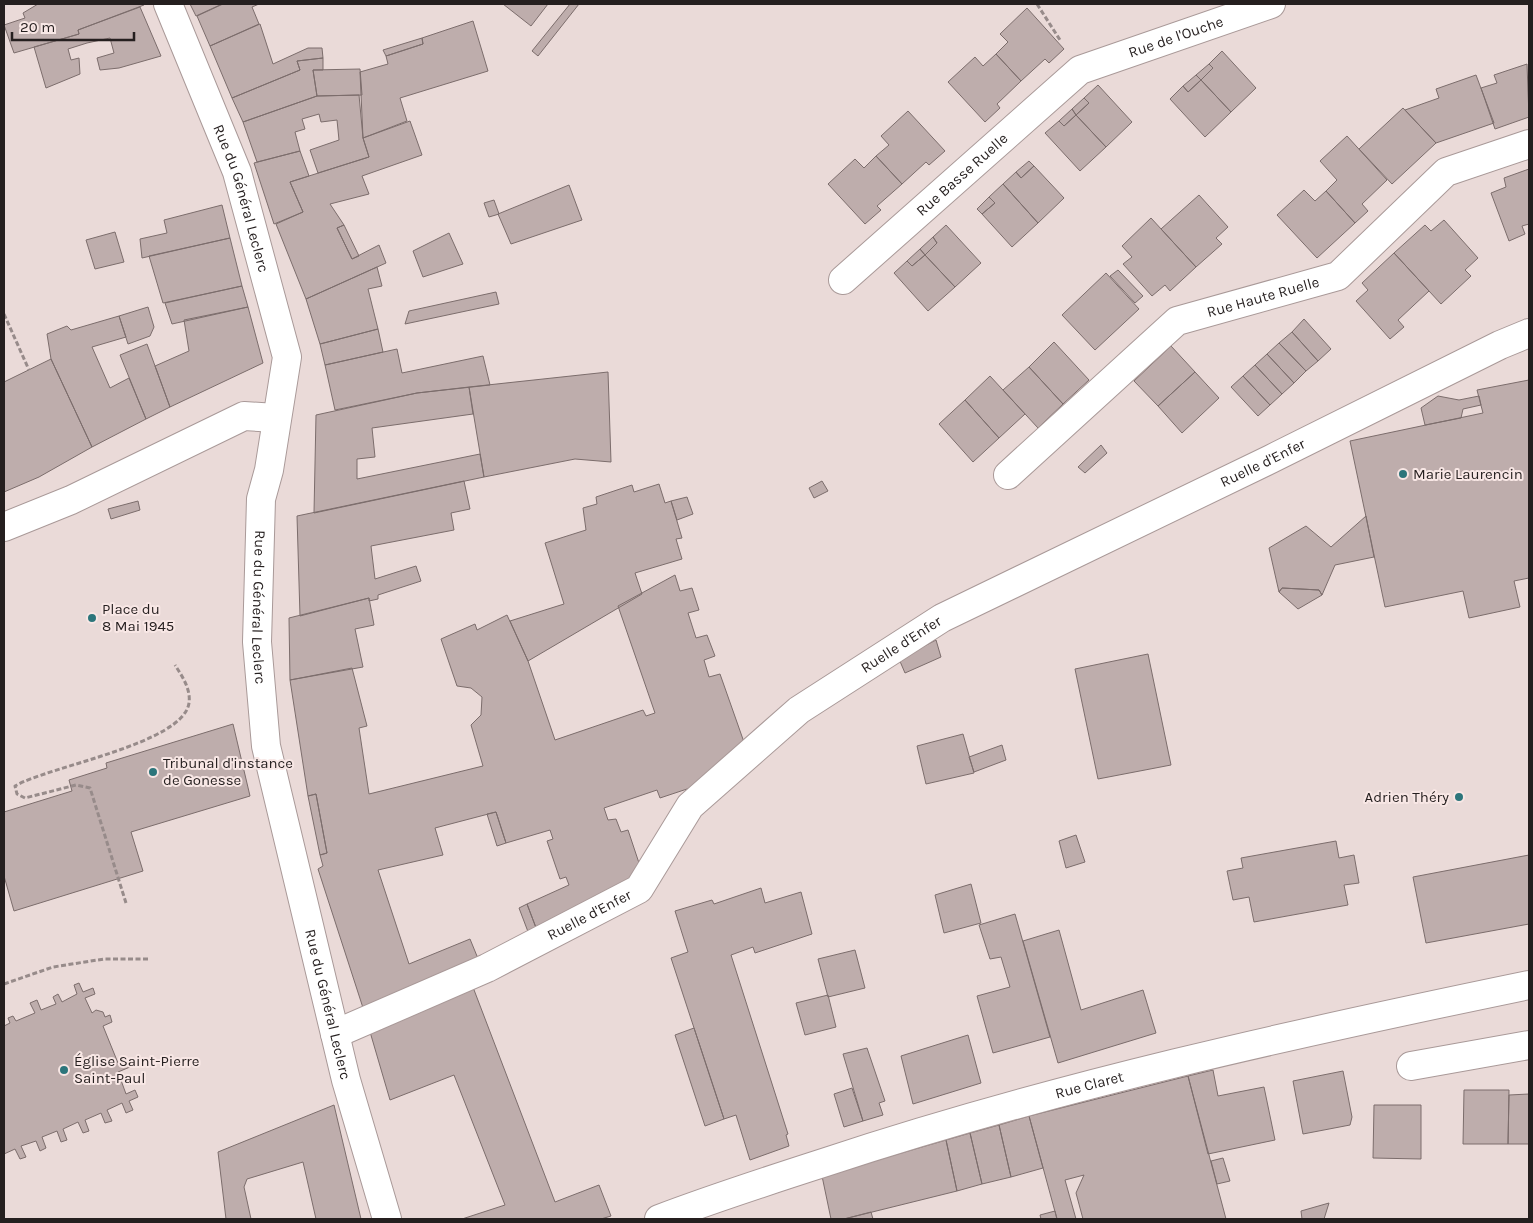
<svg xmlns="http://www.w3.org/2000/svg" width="1533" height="1223" font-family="Karla,sans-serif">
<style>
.building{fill:#beadac;stroke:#7c6d6c}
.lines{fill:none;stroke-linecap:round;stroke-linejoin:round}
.pedestrian-casing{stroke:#a99998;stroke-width:30}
.minor-casing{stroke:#a99998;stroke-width:30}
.path{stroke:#978b8a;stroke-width:3;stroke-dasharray:5 2.5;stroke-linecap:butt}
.pedestrian{stroke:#fff;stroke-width:28}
.minor{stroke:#fff;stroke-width:28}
.poi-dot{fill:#2c757b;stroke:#f8e7e5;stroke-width:2}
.labels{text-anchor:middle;stroke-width:4;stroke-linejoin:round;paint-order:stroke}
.street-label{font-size:15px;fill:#251f1f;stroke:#f8e7e5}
.poi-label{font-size:15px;fill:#251f1f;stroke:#f8e7e5;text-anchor:start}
</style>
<rect width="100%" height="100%" fill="#eadad8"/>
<path class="building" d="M 38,4 L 143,4 L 144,5 L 78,30 L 79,34 L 14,53 L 4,25 L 25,18 L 23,13 Z
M 190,4 L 222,4 L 196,16 Z
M 223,4 L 259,4 L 252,7 L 259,24 L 210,46 L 197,16 Z
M 503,4 L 548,4 L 531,26 Z
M 570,4 L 579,4 L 538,56 L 532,51 Z
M 140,7 L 161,56 L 119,68 L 100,70 L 97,58 L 114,53 L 110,38 L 87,43 L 68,49 L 71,60 L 79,58 L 80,74 L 46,88 L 34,47 L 79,34 L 78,30 Z
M 1027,8 L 1064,49 L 1049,63 L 1045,59 L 1021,81 L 996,54 L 1008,42 L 1000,34 Z
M 473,21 L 488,71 L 400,98 L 407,121 L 363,138 L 360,72 L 388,64 L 386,56 L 423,44 L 422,38 Z
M 260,24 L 273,64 L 308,48 L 322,48 L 323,58 L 297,61 L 300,70 L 232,98 L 210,46 Z
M 422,38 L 423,44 L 386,56 L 383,50 Z
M 1222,51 L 1256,88 L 1231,112 L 1201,80 L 1213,68 L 1209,64 Z
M 996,54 L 1021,81 L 997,104 L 1000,108 L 985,122 L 948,82 L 975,57 L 983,66 Z
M 323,58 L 323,70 L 313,70 L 317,96 L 243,122 L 232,98 L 300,70 L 297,61 Z
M 1209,64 L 1213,68 L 1201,80 L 1196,75 Z
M 1527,64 L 1529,117 L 1495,129 L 1481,88 L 1497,83 L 1494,75 Z
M 360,69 L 362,95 L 317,96 L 313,70 Z
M 1196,75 L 1201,80 L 1188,92 L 1183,86 Z
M 1476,75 L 1494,123 L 1436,143 L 1405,110 L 1439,98 L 1436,89 Z
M 1201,80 L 1231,112 L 1205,137 L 1170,99 L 1183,86 L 1188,92 Z
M 1098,85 L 1132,122 L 1106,147 L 1076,115 L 1089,103 L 1084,98 Z
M 359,95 L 363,138 L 369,157 L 318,173 L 310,150 L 339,140 L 337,120 L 321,122 L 319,114 L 302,119 L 305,129 L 295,132 L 300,151 L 257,162 L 243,122 L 317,96 Z
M 1084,98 L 1089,103 L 1076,115 L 1072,109 Z
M 1403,108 L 1436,143 L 1392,184 L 1359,149 Z
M 1072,109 L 1076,115 L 1064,126 L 1059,121 Z
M 908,111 L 945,151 L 929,165 L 926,162 L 902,184 L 876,156 L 889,145 L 881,136 Z
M 1076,115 L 1106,147 L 1080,171 L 1045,133 L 1059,121 L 1064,126 Z
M 410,121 L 422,155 L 362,176 L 369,194 L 330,204 L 344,225 L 337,228 L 352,259 L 379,245 L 386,263 L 306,299 L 276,224 L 303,212 L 290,182 L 369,157 L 363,138 Z
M 1347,136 L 1387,180 L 1362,204 L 1368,211 L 1355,223 L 1326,191 L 1337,180 L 1320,161 Z
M 300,151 L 309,176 L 290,182 L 303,212 L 274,224 L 254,163 Z
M 876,156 L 902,184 L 877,206 L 881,210 L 865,224 L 828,184 L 855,159 L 864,168 Z
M 1029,161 L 1034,166 L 1021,178 L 1016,172 Z
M 1034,166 L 1064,198 L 1038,223 L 1003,184 L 1016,172 L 1021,178 Z
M 1529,169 L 1529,224 L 1522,226 L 1525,234 L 1509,241 L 1491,193 L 1506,187 L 1504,178 Z
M 1003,184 L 1038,223 L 1012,247 L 982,214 L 995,203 L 989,197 Z
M 569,185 L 582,220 L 511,244 L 498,214 Z
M 1304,190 L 1315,201 L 1326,191 L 1355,223 L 1317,258 L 1277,215 Z
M 1199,195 L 1228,227 L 1216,238 L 1222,244 L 1196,267 L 1161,229 Z
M 989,197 L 995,203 L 982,214 L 977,209 Z
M 494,200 L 499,214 L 489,217 L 484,203 Z
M 222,205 L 230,238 L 142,258 L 140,239 L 167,233 L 164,220 Z
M 1151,218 L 1196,267 L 1170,291 L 1165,285 L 1152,296 L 1123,264 L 1132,257 L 1122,246 Z
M 1444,220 L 1478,258 L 1465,270 L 1471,276 L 1441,304 L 1394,253 L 1425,225 L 1431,231 Z
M 344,225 L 359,256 L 352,259 L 337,228 Z
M 946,225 L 981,263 L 955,287 L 925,255 L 937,243 L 933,237 Z
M 115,232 L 124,262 L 95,269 L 86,240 Z
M 449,233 L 463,264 L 423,277 L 413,251 Z
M 933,237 L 937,243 L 925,255 L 920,249 Z
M 230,238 L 242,286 L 163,303 L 149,256 Z
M 920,249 L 925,255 L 912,266 L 907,261 Z
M 1394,253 L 1429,291 L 1398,320 L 1404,327 L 1390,339 L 1356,301 L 1368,290 L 1362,283 Z
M 925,255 L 955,287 L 928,311 L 894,273 L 907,261 L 912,266 Z
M 377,267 L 382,286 L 368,289 L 378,329 L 320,344 L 306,299 Z
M 1118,270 L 1143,296 L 1135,303 L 1110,276 Z
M 1106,273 L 1139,309 L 1095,350 L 1062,315 Z
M 242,286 L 248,307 L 172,324 L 165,303 Z
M 496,292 L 499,304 L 405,324 L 409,311 Z
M 148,307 L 154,327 L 150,336 L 128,344 L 119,316 Z
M 248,307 L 263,363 L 170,407 L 155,366 L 189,351 L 184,320 Z
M 119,316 L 126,337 L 92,347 L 110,388 L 129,378 L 146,419 L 92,447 L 51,359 L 47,334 L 67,326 L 71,330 Z
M 1304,319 L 1331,349 L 1318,361 L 1292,332 Z
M 378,329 L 383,352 L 325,365 L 320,344 Z
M 1292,332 L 1318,361 L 1306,371 L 1279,343 Z
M 1054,342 L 1089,380 L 1063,404 L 1029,367 Z
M 1279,343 L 1306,371 L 1294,383 L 1267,354 Z
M 147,344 L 170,407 L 146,419 L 120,355 Z
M 1171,346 L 1195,372 L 1158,406 L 1134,381 Z
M 397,349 L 402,373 L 483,356 L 490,385 L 417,393 L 335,410 L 325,365 Z
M 1267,354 L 1294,383 L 1282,394 L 1255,365 Z
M 51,359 L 92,447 L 39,477 L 4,492 L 4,382 Z
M 1255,365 L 1282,394 L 1270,405 L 1243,376 Z
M 1029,367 L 1063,404 L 1038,428 L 1003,390 Z
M 608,372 L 611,462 L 575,459 L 484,477 L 469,387 Z
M 1195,372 L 1219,398 L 1182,433 L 1158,406 Z
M 990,376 L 1025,414 L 999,438 L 965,400 Z
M 1243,376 L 1270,405 L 1258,416 L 1231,387 Z
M 1529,380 L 1529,578 L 1514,581 L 1520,607 L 1469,618 L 1463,591 L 1385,607 L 1350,441 L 1483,413 L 1477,390 Z
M 469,387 L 473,414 L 372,428 L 375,457 L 357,459 L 357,479 L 480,454 L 484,477 L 314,513 L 316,415 L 417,393 Z
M 1438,396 L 1459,400 L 1479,396 L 1481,405 L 1463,409 L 1461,418 L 1425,425 L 1421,408 Z
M 965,400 L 999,438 L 973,462 L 939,424 Z
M 1101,445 L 1107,453 L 1085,473 L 1078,467 Z
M 464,481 L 470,509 L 451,513 L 454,530 L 371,546 L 375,579 L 416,566 L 421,581 L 378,595 L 378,599 L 369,601 L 369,598 L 300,616 L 297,516 Z
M 822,481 L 828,491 L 814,498 L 809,488 Z
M 659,484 L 665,503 L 671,501 L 682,538 L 676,539 L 682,559 L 635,573 L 642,594 L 528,661 L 510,621 L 564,604 L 545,543 L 586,530 L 583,508 L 597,504 L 596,497 L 632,485 L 634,492 Z
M 687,497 L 693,514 L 677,520 L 671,501 Z
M 138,501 L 140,510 L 111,519 L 108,509 Z
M 1366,516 L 1374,557 L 1335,565 L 1322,595 L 1319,590 L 1282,588 L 1279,592 L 1269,548 L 1306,526 L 1331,547 Z
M 675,575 L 680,591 L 692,588 L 699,610 L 688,613 L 696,638 L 707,635 L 715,656 L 704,660 L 709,677 L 720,674 L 745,745 L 690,788 L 660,798 L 657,790 L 604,808 L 608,820 L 616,819 L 621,832 L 628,830 L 640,866 L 628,885 L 538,933 L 527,904 L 569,885 L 566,877 L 560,879 L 547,841 L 553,839 L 550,830 L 506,843 L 496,812 L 435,828 L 443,855 L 378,870 L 409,964 L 470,939 L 479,961 L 365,1014 L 318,869 L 323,866 L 320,855 L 327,853 L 316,794 L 308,796 L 290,680 L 352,668 L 367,726 L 359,728 L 369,794 L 483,766 L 471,725 L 481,715 L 482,697 L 471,688 L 457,686 L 441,639 L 475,624 L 477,630 L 507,615 L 528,661 L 555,740 L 643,710 L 646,716 L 655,713 L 618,606 Z
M 1282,588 L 1319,590 L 1322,595 L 1298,609 L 1279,592 Z
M 369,598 L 374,625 L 355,629 L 363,667 L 290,680 L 289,618 Z
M 936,640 L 941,657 L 905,673 L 899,659 Z
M 1148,654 L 1171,765 L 1098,779 L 1075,669 Z
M 233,724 L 250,796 L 131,832 L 143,871 L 14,911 L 4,876 L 4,812 L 72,791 L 69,780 L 107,768 L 106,763 Z
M 963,734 L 974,773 L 926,784 L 917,746 Z
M 1002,745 L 1006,760 L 974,772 L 969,757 Z
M 316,794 L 327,853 L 320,855 L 308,796 Z
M 496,812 L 506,843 L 497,846 L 487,814 Z
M 1076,835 L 1085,862 L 1066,868 L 1059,841 Z
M 1336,841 L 1339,858 L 1354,855 L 1359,883 L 1344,885 L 1348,905 L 1254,922 L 1249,897 L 1233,900 L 1227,871 L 1243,868 L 1241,858 Z
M 1529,855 L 1529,924 L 1426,943 L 1413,877 Z
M 971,884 L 981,923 L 944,933 L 935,895 Z
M 761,888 L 765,903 L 801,892 L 812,934 L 755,953 L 753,947 L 731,955 L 788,1134 L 786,1135 L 789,1146 L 750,1160 L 736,1115 L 724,1119 L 671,958 L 688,952 L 675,911 L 712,900 L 714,904 Z
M 527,904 L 538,933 L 530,937 L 519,908 Z
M 1015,914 L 1050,1037 L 993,1053 L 977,996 L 1010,987 L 1001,957 L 990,959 L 979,925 Z
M 1059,930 L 1081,1010 L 1143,990 L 1156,1033 L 1058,1063 L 1023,941 Z
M 855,950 L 865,988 L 828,997 L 818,959 Z
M 471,982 L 555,1202 L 599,1185 L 611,1216 L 601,1219 L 462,1219 L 505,1205 L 454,1075 L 390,1100 L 368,1025 Z
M 79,983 L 83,992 L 93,988 L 95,994 L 85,998 L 92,1013 L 96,1010 L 103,1012 L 105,1017 L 110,1015 L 112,1022 L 103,1026 L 118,1063 L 128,1060 L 130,1067 L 118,1072 L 126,1094 L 135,1090 L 138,1097 L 129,1101 L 133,1110 L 126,1113 L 122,1103 L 107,1110 L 112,1121 L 105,1123 L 101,1113 L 85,1120 L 89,1131 L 83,1133 L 78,1122 L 63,1129 L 67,1140 L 61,1142 L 57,1131 L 42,1137 L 46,1148 L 40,1151 L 36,1141 L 21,1146 L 26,1157 L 20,1159 L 15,1149 L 4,1154 L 4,1026 L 10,1023 L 8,1018 L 13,1016 L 16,1021 L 35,1013 L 30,1003 L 37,1000 L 41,1010 L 56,1004 L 53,997 L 58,994 L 62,1002 L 77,994 L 74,985 Z
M 828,995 L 836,1027 L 805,1035 L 796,1003 Z
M 694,1028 L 724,1119 L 705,1126 L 675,1035 Z
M 968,1035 L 981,1083 L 913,1104 L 901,1056 Z
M 867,1048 L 885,1101 L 879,1103 L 883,1115 L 863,1121 L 843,1054 Z
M 1213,1070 L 1218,1096 L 1264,1087 L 1275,1140 L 1208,1154 L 1188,1076 Z
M 1343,1071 L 1352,1117 L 1350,1125 L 1303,1134 L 1293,1081 Z
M 1188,1076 L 1226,1219 L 1083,1219 L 1076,1193 L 1084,1175 L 1065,1180 L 1076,1219 L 1057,1219 L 1029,1116 Z
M 852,1088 L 863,1121 L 844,1127 L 834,1094 Z
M 1464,1090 L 1509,1090 L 1508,1144 L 1463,1144 Z
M 1529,1094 L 1529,1144 L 1508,1144 L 1509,1095 Z
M 334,1105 L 361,1219 L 316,1219 L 303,1162 L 247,1179 L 244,1187 L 251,1219 L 226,1219 L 218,1152 Z
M 1374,1105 L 1421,1105 L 1421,1159 L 1373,1158 Z
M 1029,1116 L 1043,1168 L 1011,1177 L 999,1125 Z
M 999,1125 L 1011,1177 L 982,1184 L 970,1133 Z
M 970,1133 L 982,1184 L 957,1191 L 946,1140 Z
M 946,1140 L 957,1191 L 844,1219 L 831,1219 L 822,1176 Z
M 1223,1158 L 1230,1181 L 1217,1184 L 1211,1161 Z
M 1329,1203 L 1324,1219 L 1302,1219 L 1301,1211 Z
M 1055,1211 L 1057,1219 L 1041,1219 L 1040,1215 Z
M 871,1212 L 873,1219 L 844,1219 Z"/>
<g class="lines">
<defs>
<g id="pedestrian">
<path id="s1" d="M 335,1034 L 487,968 L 639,889 L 690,806 L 799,710 L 942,618 L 1271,459 L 1500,345 L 1529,333"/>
</g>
<g id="minor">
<path id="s2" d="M 168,4 L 237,172 L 287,357 L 269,470 L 261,499 L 257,642 L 266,746 L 346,1080 L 387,1219"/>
<path id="s3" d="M 843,280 L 1080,70 L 1271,4"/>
<path id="s4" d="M 1008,475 L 1177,321 L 1338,276 L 1446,172 L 1529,144"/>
<path d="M 4,527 L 71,500 L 244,416 L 276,418"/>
<path d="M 1411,1066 L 1529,1045"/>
<path id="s5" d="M 659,1219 C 714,1198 770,1180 826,1162 C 1056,1086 1292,1034 1529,985"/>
</g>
</defs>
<use href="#pedestrian" class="pedestrian-casing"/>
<use href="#minor" class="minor-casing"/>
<path class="path" d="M 1037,4 L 1060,40
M 4,314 L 29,370
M 126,903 L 90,788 L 76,785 L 25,798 L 17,794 L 15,786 C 49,766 183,744 189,703 C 191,689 182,676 175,665
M 4,984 L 53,967 L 104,959 L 150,959"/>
<use href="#pedestrian" class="pedestrian"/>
<use href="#minor" class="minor"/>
</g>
<g class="poi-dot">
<circle cx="1403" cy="474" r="5"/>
<circle cx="92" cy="618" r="5"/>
<circle cx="153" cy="772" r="5"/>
<circle cx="1459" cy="797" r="5"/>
<circle cx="64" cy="1070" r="5"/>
</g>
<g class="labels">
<g class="street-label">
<text dy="5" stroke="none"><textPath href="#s3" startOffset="418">Rue de l'Ouche</textPath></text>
<text dy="5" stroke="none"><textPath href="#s3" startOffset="159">Rue Basse Ruelle</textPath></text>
<text dy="5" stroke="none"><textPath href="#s2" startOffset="208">Rue du Général Leclerc</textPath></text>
<text dy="5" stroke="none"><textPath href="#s4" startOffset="318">Rue Haute Ruelle</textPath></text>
<text dy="5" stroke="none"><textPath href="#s1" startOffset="1106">Ruelle d'Enfer</textPath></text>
<text dy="5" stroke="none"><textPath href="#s2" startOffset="626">Rue du Général Leclerc</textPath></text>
<text dy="5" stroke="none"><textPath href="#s1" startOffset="701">Ruelle d'Enfer</textPath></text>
<text dy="5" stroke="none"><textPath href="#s1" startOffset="281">Ruelle d'Enfer</textPath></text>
<text dy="5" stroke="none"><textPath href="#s2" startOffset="1031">Rue du Général Leclerc</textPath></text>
<text dy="5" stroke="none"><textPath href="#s5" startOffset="451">Rue Claret</textPath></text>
</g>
<g class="poi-label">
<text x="1413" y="479">Marie Laurencin</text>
<text x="102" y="614">Place du<tspan x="102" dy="17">8 Mai 1945</tspan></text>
<text x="163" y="768">Tribunal d'instance<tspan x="163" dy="17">de Gonesse</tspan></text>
<text x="1449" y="802" text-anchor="end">Adrien Théry</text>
<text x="74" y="1066">Église Saint-Pierre<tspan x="74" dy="17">Saint-Paul</tspan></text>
</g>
</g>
<rect width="1533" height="1223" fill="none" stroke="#251f1f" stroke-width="10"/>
<path d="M12 32v8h122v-8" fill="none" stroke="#251f1f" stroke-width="2.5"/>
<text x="20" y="32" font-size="15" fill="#251f1f" stroke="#f8e7e5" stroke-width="4" paint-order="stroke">20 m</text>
</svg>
